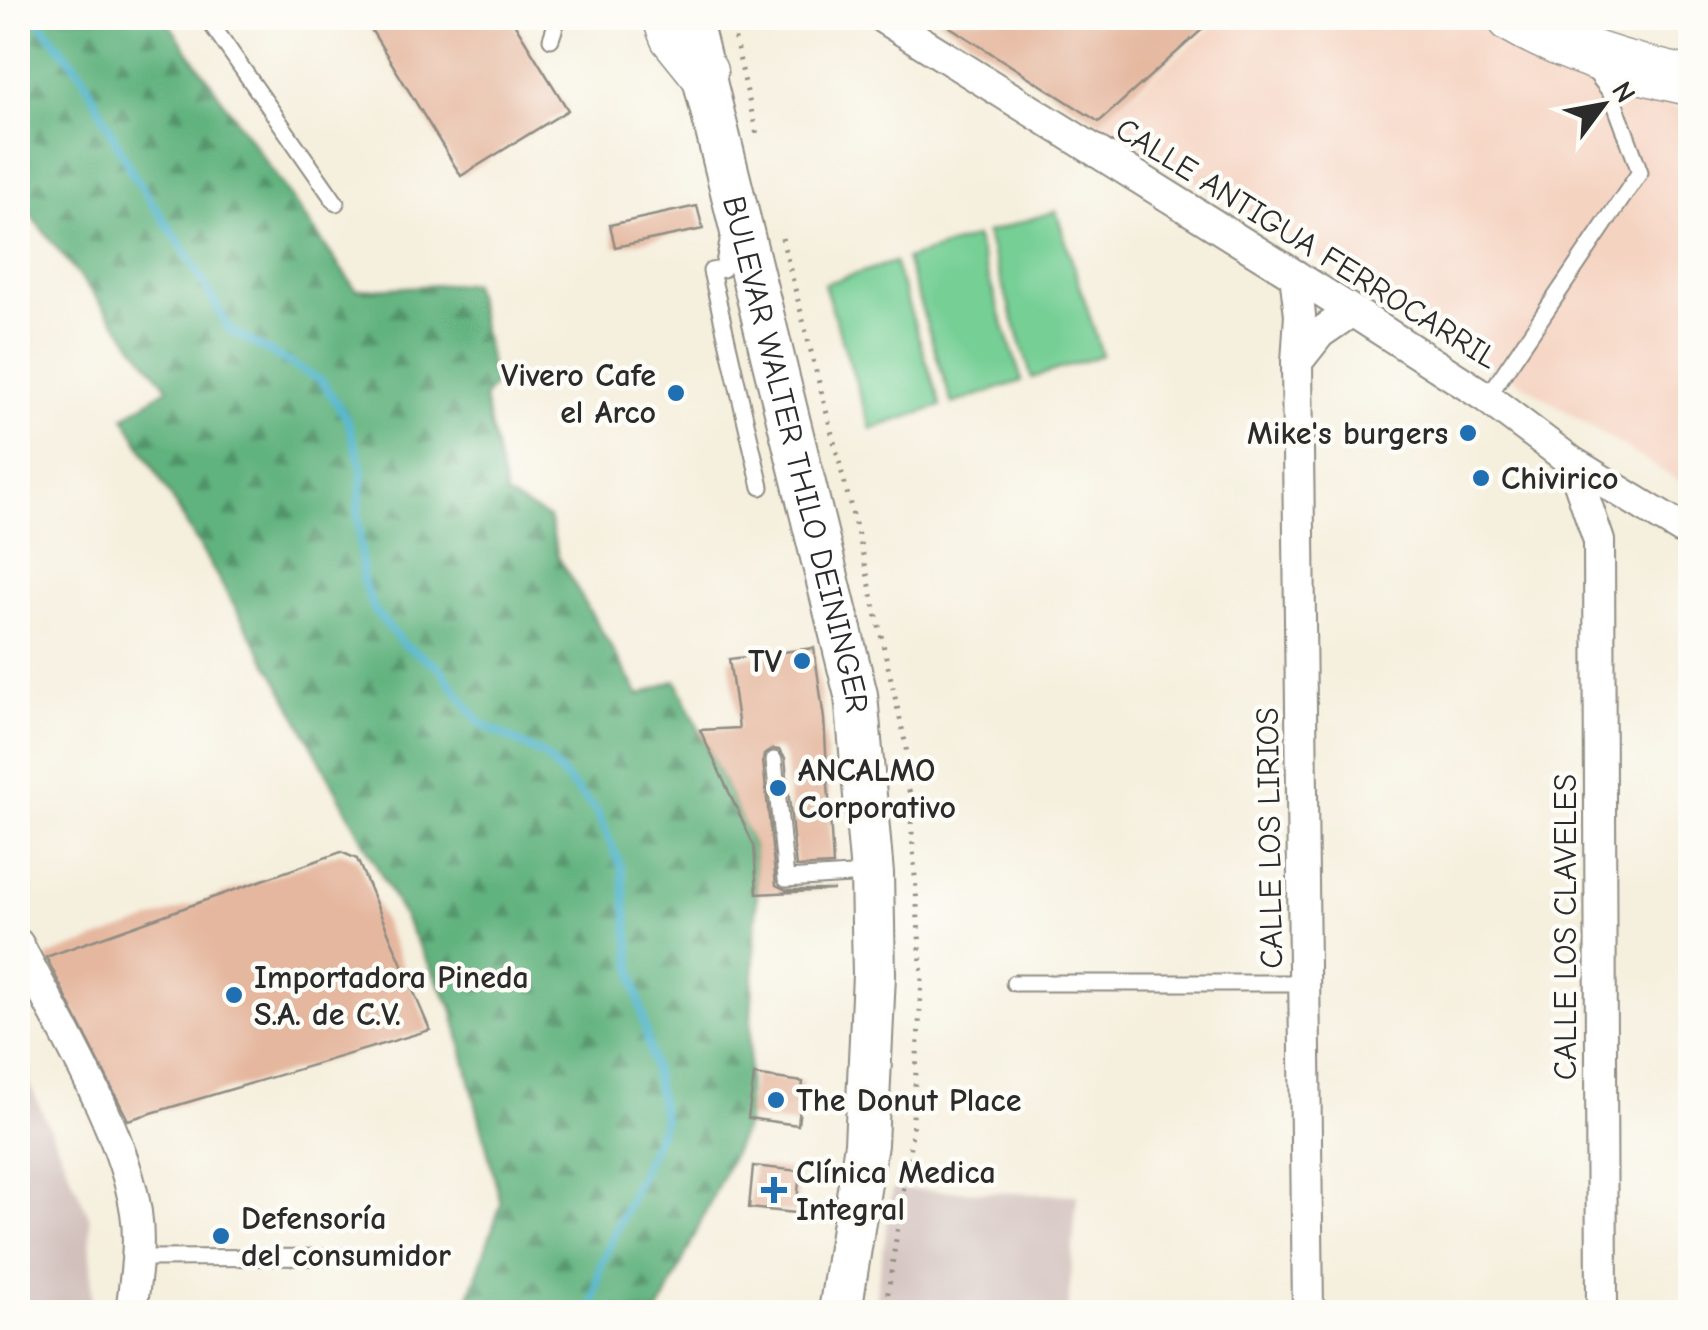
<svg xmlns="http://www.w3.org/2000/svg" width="1708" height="1330" font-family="'Comic Neue',sans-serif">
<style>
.built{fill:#f5d3c1}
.industrial{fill:#d1c0bc}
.grass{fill:#76cf95;stroke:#507d60;stroke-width:2.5}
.forest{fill:url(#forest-firs);stroke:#466e54;stroke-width:2.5}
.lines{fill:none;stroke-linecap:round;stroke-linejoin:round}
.stream{stroke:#4cb2cb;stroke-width:8}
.building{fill:#e5b79f}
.lane-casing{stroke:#908d84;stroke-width:19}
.street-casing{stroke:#908d84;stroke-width:34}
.secondary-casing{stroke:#908d84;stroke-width:46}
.primary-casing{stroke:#908d84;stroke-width:51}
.path{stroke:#908d84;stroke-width:5;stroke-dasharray:2.5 8;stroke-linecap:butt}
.lane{stroke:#fff;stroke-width:15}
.street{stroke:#fff;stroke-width:30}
.secondary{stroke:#fff;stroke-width:42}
.primary{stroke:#fff;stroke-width:48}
.poi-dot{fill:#1f6fb2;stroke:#fdfcf7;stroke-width:4}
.labels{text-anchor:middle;stroke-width:9;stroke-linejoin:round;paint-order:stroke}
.street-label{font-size:32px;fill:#2b2b2b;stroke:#fdfcf7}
.poi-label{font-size:32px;font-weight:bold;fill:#2b2b2b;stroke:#fdfcf7;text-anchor:start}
</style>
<defs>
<pattern id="forest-firs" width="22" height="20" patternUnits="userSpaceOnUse" patternTransform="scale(2.5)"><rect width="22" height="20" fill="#60b27e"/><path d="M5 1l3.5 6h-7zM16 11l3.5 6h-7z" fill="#4f9167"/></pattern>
</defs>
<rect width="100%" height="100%" fill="#fdfcf7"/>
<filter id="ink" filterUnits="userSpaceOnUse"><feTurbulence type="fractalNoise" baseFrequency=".01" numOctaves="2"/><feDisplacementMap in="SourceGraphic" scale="20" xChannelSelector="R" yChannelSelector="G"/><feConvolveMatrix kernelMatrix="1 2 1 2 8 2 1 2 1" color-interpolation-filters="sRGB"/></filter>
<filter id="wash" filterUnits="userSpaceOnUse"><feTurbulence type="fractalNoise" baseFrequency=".0048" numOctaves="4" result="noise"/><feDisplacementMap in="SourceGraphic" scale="40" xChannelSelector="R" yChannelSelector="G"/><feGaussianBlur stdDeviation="2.25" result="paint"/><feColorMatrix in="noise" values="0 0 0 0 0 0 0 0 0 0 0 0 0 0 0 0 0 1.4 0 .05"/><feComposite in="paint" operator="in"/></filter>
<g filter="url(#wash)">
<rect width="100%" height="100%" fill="#f5efdd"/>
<path class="built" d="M 1223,18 L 1474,18 L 1496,36 L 1594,85 L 1690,111 L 1690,488 L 1099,122 Z"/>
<path class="industrial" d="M 18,1058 L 90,1218 L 92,1312 L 18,1312 Z
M 893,1189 L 1077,1195 L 1068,1312 L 873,1312 Z"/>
<path class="grass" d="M 1056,211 L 1102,355 L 1032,378 L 986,233 Z
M 975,237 L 1022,381 L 952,404 L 906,259 Z
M 894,262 L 941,406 L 871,429 L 824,284 Z"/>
<path class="forest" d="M 18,18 L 165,18 L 356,290 L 472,283 L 495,384 L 484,398 L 506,496 L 549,518 L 558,557 L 639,695 L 676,680 L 754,846 L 757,894 L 746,1125 L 659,1312 L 464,1312 L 501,1204 L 452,1008 L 278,681 L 124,417 L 168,388 L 18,199 Z"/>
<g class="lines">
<path class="stream" d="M 36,18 L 82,74 L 132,173 L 187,254 L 230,330 L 322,381 L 347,419 L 363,471 L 358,513 L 363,582 L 374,610 L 403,644 L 439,667 L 480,723 L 545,756 L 597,812 L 622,869 L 632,966 L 664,1120 L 600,1267 L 592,1312"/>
</g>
<g id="blocks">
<path class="building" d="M 364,18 L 511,18 L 568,110 L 461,176 Z
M 936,18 L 1215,18 L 1099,122 Z
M 697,206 L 703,229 L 615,247 L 610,225 Z
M 814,648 L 824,719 L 833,865 L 796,867 L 785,758 L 779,750 L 772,749 L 764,755 L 763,761 L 776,885 L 786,890 L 834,890 L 757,894 L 754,846 L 700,730 L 739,728 L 729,659 Z
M 341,852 L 357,859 L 430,1030 L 128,1120 L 46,957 Z
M 754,1075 L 803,1082 L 798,1125 L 748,1118 Z
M 753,1166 L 800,1171 L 796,1213 L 749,1208 Z"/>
</g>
</g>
<g filter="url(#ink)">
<use href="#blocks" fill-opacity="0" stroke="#908d84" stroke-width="2.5"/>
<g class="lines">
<defs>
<path id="lane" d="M 207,18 L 336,203
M 551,39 L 558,18
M 729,236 L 723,269 L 711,271 L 761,487
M 1487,398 L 1640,172 L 1611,93 L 1591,67
M 774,760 L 786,879 L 867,874
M 1014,983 L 1306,983
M 138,1258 L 355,1257"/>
<path id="street" d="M 883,18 L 1352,311 L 1487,398 L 1572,462 L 1690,534
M 1295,275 L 1300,315 L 1297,362 L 1308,1312
M 1297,362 L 1320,333 L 1352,311
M 1572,462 L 1599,541 L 1602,1312
M 18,944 C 57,1020 123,1128 136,1212 C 141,1245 135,1280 131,1312"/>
<g id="secondary">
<path id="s1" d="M 694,37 L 856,695 L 872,874 L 874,975 L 866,1144 L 840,1312"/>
</g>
<path id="primary" d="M 667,18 L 674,36 L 703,72
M 1512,18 C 1566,50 1630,68 1690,81"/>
</defs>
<use href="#lane" class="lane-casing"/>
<use href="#street" class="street-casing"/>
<use href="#secondary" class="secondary-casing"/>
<use href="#primary" class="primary-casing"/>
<path class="path" d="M 730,18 L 757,135
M 782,238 L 863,555 L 906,746 L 922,978 L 912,1133 L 885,1312"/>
<use href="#lane" class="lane"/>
<use href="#street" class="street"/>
<use href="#secondary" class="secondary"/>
<use href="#primary" class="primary"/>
</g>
</g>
<g class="poi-dot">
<circle cx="676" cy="393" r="10"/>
<circle cx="1468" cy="433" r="10"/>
<circle cx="1481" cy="478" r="10"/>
<circle cx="802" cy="661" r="10"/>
<circle cx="778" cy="788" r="10"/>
<circle cx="234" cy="995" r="10"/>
<circle cx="776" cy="1100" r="10"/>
<path d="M769 1175h10v10h10v10h-10v10h-10v-10h-10v-10h10z"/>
<circle cx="221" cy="1236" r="10"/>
</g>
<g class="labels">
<g class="street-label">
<text transform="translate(1307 243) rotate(32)" y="11">CALLE ANTIGUA FERROCARRIL</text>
<text dy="11" stroke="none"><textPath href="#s1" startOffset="430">BULEVAR WALTER THILO DEININGER</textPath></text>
<text transform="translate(1269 838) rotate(-91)" y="11">CALLE LOS LIRIOS</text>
<text transform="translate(1565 927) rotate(-90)" y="11">CALLE LOS CLAVELES</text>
</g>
<g class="poi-label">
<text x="656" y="386" text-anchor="end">Vivero Cafe<tspan x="656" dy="37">el Arco</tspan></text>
<text x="1448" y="444" text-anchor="end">Mike's burgers</text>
<text x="1501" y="489">Chivirico</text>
<text x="782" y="672" text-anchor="end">TV</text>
<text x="798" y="781">ANCALMO<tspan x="798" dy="37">Corporativo</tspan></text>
<text x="254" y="988">Importadora Pineda<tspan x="254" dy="37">S.A. de C.V.</tspan></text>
<text x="796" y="1111">The Donut Place</text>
<text x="796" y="1183">Clínica Medica<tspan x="796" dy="37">Integral</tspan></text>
<text x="241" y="1229">Defensoría<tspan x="241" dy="37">del consumidor</tspan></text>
</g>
</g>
<rect width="1708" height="1330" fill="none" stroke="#fdfcf7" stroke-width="60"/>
<g transform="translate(1603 105) rotate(58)" stroke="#fdfcf7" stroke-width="8" paint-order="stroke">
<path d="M0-8L18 38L0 25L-18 38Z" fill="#2b2b2b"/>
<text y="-15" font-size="28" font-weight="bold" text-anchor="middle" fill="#2b2b2b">N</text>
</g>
</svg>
